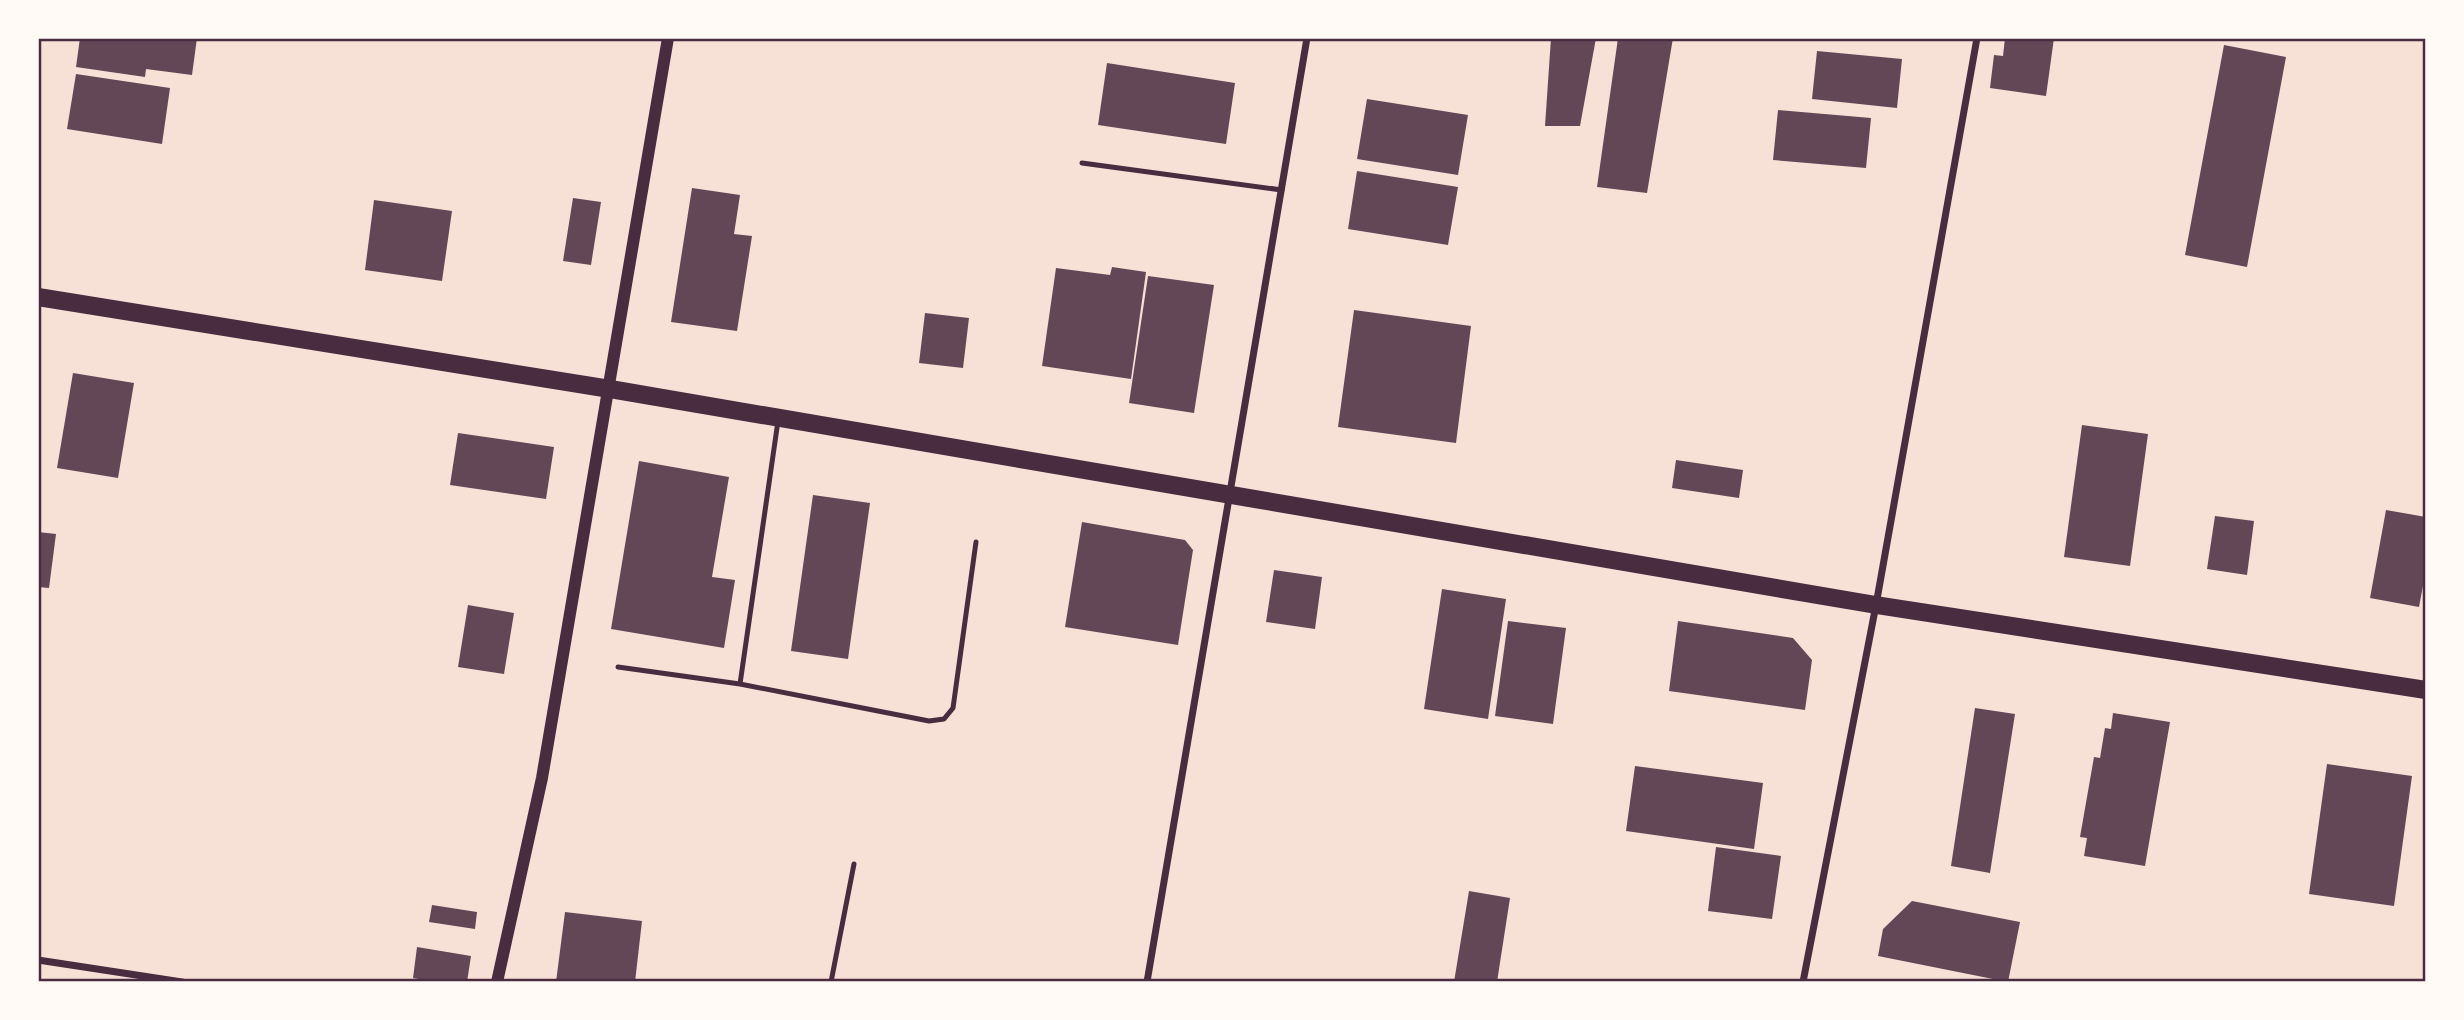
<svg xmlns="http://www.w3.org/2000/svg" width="2464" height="1020" font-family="Commissioner,sans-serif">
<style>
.building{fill:#644757}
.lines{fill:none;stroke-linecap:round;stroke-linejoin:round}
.service{stroke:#4a2c40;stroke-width:5}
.minor{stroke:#4a2c40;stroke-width:7}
.tertiary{stroke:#4a2c40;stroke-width:12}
.primary{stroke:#4a2c40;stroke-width:18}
.neatline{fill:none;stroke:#4a2c40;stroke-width:2.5}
</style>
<rect width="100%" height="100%" fill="#f7e1d7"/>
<path class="building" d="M 80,38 L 197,38 L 192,75 L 146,69 L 145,77 L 76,67 Z
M 1551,38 L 1596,38 L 1580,126 L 1545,126 Z
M 1618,38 L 1673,38 L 1647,193 L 1597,187 Z
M 2005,38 L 2054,38 L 2046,96 L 1990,88 L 1994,55 L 2003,56 Z
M 2224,45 L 2286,57 L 2247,267 L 2185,255 Z
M 1817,51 L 1902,59 L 1897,108 L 1812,99 Z
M 1107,63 L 1235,83 L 1226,144 L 1098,125 Z
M 76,74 L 170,88 L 162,144 L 67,129 Z
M 1367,99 L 1468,115 L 1458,175 L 1357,159 Z
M 1778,110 L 1871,118 L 1866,168 L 1773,160 Z
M 1357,171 L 1458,187 L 1448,245 L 1348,229 Z
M 692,188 L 740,195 L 734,234 L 752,236 L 737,331 L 671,322 Z
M 573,198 L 601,202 L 591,265 L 563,261 Z
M 374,200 L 452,211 L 442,281 L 365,270 Z
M 1112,267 L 1146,272 L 1131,379 L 1042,366 L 1056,268 L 1110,275 Z
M 1148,276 L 1214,285 L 1194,413 L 1129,403 Z
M 1354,310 L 1471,326 L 1456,443 L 1338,427 Z
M 925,313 L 969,318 L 963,368 L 919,363 Z
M 73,373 L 134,383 L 118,478 L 57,468 Z
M 2082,425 L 2148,434 L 2130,566 L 2064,557 Z
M 458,433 L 554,447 L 546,499 L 450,485 Z
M 1676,460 L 1743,470 L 1739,498 L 1672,488 Z
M 639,461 L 729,477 L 712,577 L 735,580 L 724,648 L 611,629 Z
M 813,495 L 870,503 L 848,659 L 791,651 Z
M 2386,510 L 2426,517 L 2426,570 L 2419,607 L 2370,598 Z
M 2215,516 L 2254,521 L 2247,575 L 2207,569 Z
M 1082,522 L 1185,540 L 1193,550 L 1178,645 L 1065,627 Z
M 38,532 L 56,534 L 49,588 L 38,587 Z
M 1274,570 L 1322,577 L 1315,629 L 1266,622 Z
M 1442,589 L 1506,599 L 1488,719 L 1424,709 Z
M 468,605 L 514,613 L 504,674 L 458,667 Z
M 1508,621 L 1566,628 L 1553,724 L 1495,716 Z
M 1678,621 L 1793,638 L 1812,660 L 1805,710 L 1669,691 Z
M 1975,708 L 2015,714 L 1990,873 L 1951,866 Z
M 2113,713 L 2170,722 L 2145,866 L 2084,856 L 2087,838 L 2080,837 L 2094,757 L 2100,758 L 2105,728 L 2111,729 Z
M 2327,764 L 2412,776 L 2394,906 L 2309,894 Z
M 1635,766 L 1763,783 L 1754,849 L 1626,831 Z
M 1716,847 L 1781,856 L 1772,919 L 1708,911 Z
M 1469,891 L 1510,898 L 1497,982 L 1454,982 Z
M 1912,901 L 2020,922 L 2008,982 L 1878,956 L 1883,929 Z
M 432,905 L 477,912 L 475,929 L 429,922 Z
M 565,912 L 642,921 L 635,982 L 556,982 Z
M 417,947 L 471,956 L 467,982 L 436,982 L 413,978 Z"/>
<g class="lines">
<path class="service" d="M 1082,163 L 1282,190
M 618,667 L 740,684 L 778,421
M 740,684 L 929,721 L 944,719 L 953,708 L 976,542
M 831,982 L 854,864"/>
<path class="minor" d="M 38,960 L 182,982
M 1147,982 L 1307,38
M 1803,982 L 1876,605 L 1977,38"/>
<path class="tertiary" d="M 497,982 L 542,778 L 668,38"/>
<path class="primary" d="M 38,297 L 610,389 L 1876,605 L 2426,690"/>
</g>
<rect width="2464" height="1020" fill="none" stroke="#fffaf5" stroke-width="80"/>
<rect x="40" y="40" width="2384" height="940" class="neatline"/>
</svg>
